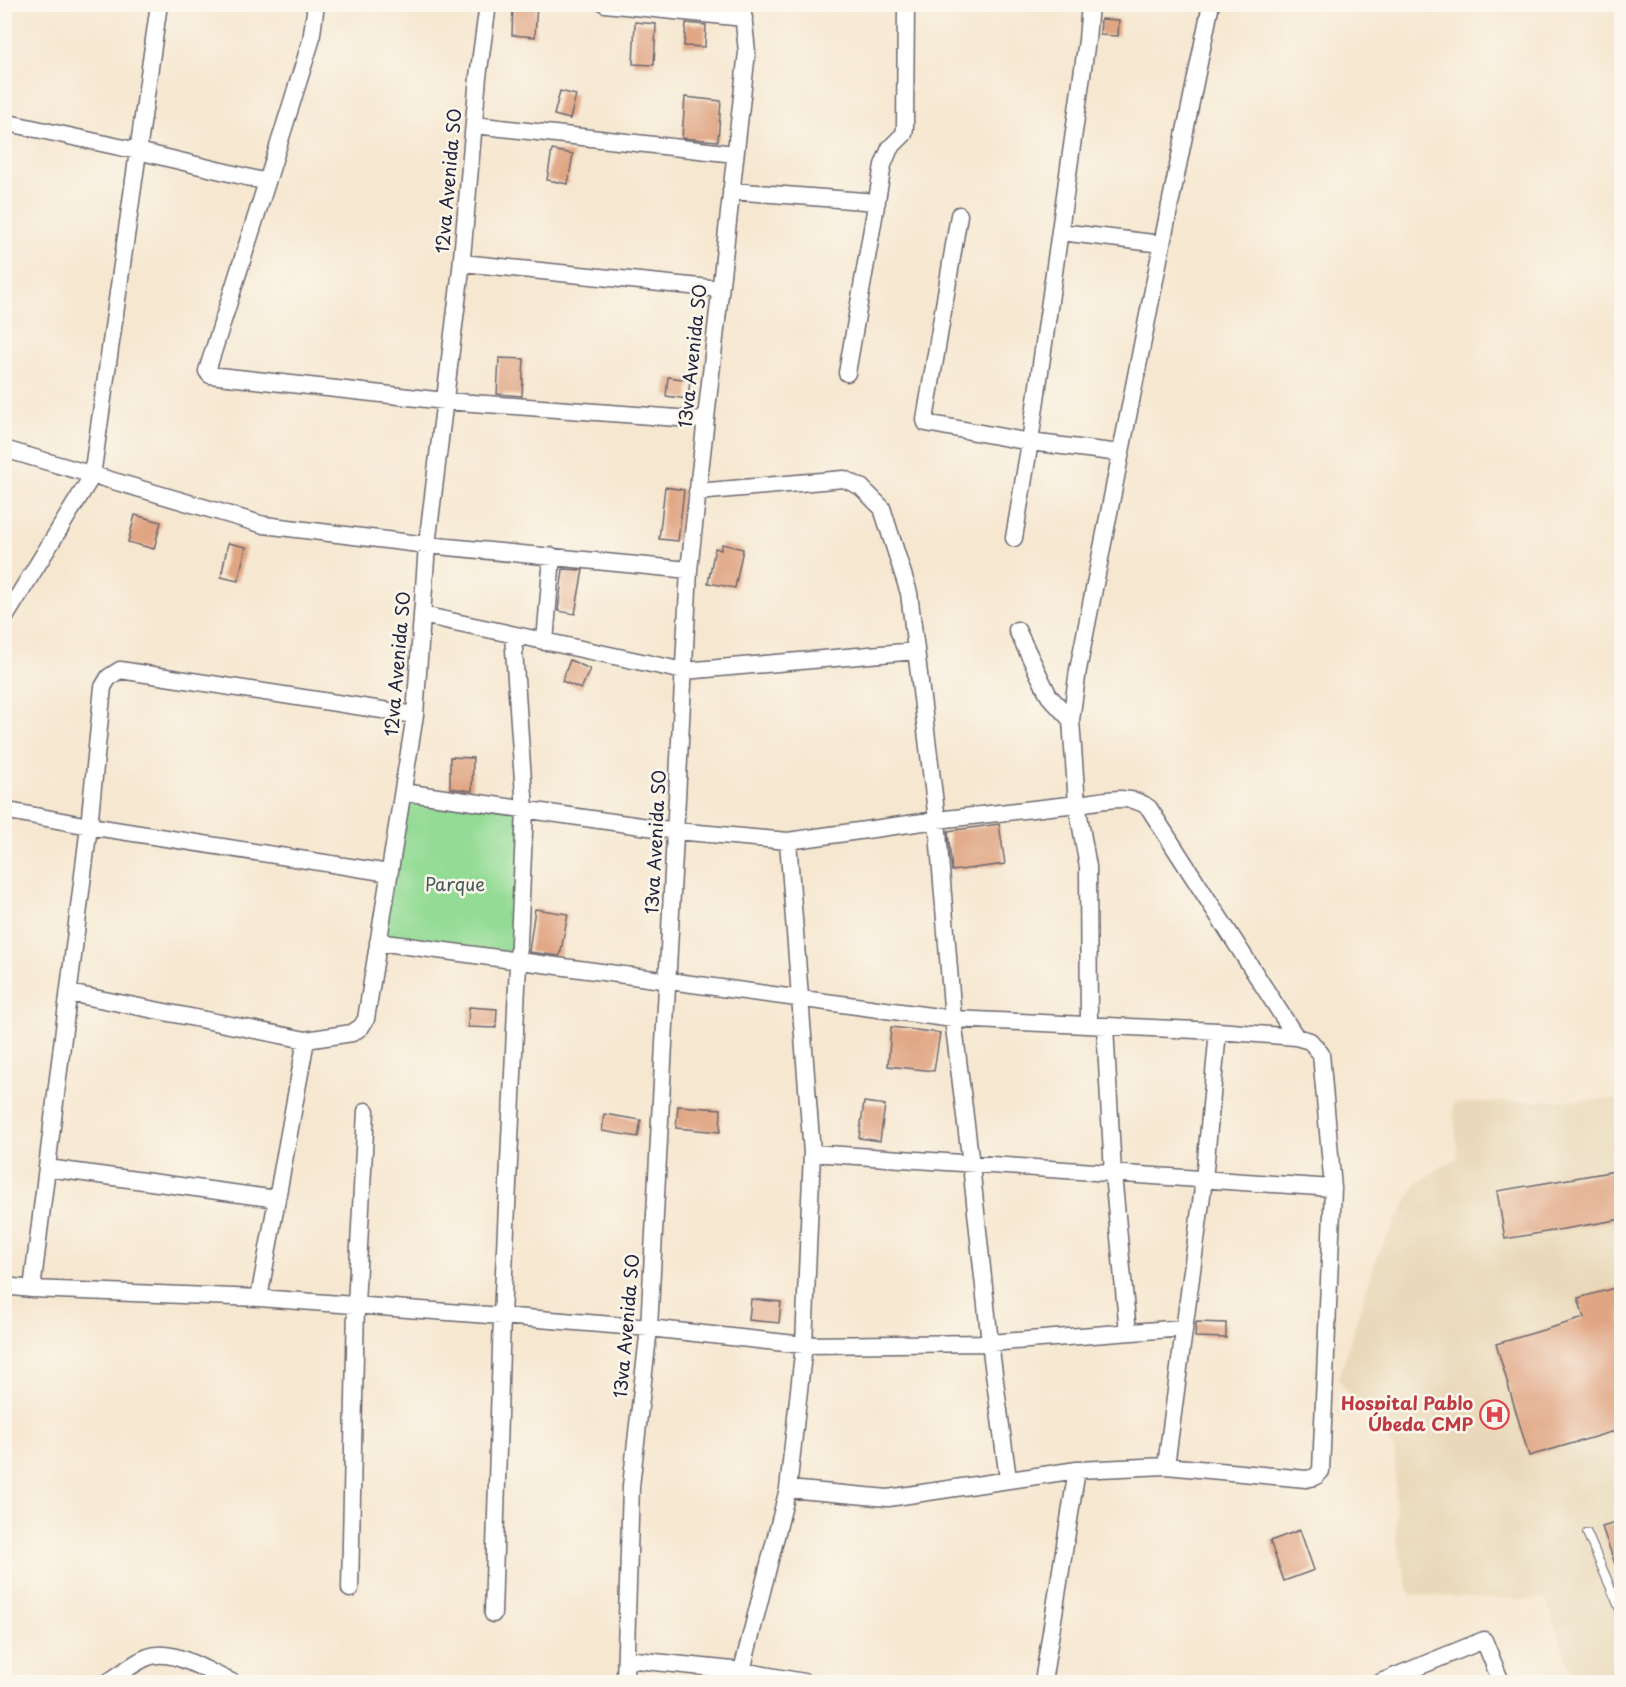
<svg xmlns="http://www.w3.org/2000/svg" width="1626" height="1687" font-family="'Playpen Sans',sans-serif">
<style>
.built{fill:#e9d9ba}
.green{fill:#94db96;stroke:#5b7e68;stroke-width:1.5}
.building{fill:#e0a583}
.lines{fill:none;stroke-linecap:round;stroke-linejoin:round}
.lane-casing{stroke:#6c676f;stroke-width:10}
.street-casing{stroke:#6c676f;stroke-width:19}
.lane{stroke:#fff;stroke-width:8}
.street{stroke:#fff;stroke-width:16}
.labels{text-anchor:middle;stroke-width:5;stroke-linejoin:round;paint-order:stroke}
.street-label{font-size:18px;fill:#22223b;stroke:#fbf7ec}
.park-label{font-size:18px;fill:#445a56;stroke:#fbf7ec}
.health-label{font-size:18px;font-weight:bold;fill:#be3a42;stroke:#fbf7ec;text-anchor:end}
</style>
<rect width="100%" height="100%" fill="#fbf7ec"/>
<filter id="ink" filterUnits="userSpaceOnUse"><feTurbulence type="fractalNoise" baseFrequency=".0167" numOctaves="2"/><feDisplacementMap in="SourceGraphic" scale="12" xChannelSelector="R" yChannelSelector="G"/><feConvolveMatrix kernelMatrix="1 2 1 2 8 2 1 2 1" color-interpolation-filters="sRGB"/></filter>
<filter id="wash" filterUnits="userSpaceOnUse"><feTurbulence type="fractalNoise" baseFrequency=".008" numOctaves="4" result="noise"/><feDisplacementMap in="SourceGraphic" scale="24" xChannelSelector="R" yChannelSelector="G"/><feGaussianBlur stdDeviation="1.35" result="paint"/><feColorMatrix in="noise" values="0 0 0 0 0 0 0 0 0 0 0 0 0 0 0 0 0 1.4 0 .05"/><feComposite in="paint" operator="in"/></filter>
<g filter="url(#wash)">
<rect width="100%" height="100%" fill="#f6e7d0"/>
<path class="built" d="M 1621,1099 L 1621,1682 L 1575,1682 L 1546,1600 L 1410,1595 L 1396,1536 L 1395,1450 L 1338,1379 L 1378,1254 L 1417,1183 L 1458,1157 L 1453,1103 Z"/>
<path class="green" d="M 403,792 L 525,810 L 517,961 L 378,942 Z"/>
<g id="blocks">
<path class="building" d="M 513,4 L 537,4 L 535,37 L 512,35 Z
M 1101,19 L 1119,20 L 1118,36 L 1100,35 Z
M 635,22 L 656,24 L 654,65 L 633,64 Z
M 686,23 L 706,25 L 705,47 L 684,46 Z
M 560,91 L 576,95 L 570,119 L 554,115 Z
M 685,97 L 721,101 L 718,141 L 682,138 Z
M 552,150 L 573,154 L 568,184 L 547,180 Z
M 499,358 L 524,359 L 522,396 L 497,394 Z
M 668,377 L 690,380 L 688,399 L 666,396 Z
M 665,487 L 684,490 L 678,541 L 659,539 Z
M 135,515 L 161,522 L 154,549 L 128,542 Z
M 228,543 L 246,547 L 238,581 L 221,577 Z
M 722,544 L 743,549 L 735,588 L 708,583 L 715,548 L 721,550 Z
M 563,569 L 583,570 L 575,614 L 558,611 Z
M 570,660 L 590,669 L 581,689 L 562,681 Z
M 450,757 L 473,758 L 472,791 L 450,788 Z
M 999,824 L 1005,864 L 952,871 L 948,831 Z
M 535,909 L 568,914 L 560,956 L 529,952 Z
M 469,1007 L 497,1009 L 496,1028 L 468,1027 Z
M 891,1027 L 940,1033 L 934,1071 L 888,1066 Z
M 864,1102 L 885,1105 L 880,1141 L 859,1138 Z
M 678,1106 L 721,1109 L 720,1132 L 676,1128 Z
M 604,1114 L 641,1120 L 638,1137 L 602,1131 Z
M 1622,1170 L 1622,1219 L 1505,1239 L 1497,1191 Z
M 1622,1286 L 1622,1429 L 1529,1456 L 1496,1344 L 1584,1318 L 1578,1298 Z
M 751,1299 L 781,1302 L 779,1323 L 749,1320 Z
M 1196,1322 L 1226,1323 L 1226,1338 L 1195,1337 Z
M 1622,1521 L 1622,1578 L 1620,1578 L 1602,1527 Z
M 1300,1530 L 1314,1570 L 1284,1581 L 1270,1541 Z"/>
</g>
</g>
<g filter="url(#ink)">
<use href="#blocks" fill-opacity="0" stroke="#6c676f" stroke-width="1.5"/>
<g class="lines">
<defs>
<path id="lane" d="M 1587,1533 L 1622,1614"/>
<path id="street" d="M 605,4 L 744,18
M 1211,4 L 1162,244 L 1078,670 L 1071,720 L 1077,804 C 1100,802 1131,792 1149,808 L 1296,1037
M 4,122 L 138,151 L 267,182 L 311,41 L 316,4
M 474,125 L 735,154
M 267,182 L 207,371 L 210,375 L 445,401 L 705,420
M 731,191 L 877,202
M 959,215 L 925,420 L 926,423 L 1030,442 L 1120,453
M 1060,232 L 1162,244
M 462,263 L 720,289
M 847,373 L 883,165 L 890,148 L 904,134 L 905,127 L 906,4
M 4,449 L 264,525 L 427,545 L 689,570
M 697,492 L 844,479 L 861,487 L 882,508 L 909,593 L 937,820 L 953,1019 L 971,1165 L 990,1343 L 1008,1479
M 1014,538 L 1030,442 L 1087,40 L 1090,4
M 422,615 L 684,671 L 916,651
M 4,619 L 92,476 L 159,4
M 1017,630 L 1049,696 L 1071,720
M 545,642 L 552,556
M 403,792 L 676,831 L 788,841 L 812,1153 L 804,1345 L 788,1489 L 739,1682
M 14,812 L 89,826 L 389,873
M 788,841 L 937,820 L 1077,804 L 1088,867 L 1089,1025
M 378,942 L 953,1019 L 1218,1031 L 1296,1037 L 1310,1041 L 1321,1054 L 1333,1188 L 1321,1471 L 1315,1477 L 1306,1479 L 1166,1466 L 1077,1470 L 888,1498 L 788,1489
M 69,993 L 306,1040 L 352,1033 L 361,1027 L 366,1019 L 415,715 L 427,545 L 461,269 L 478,77 L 488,4
M 1105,1026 L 1113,1174 L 1128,1332
M 812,1153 L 1333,1188
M 47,1168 L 277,1199
M 4,1286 L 32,1289 L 259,1298 L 502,1316 L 649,1328 L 804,1345 L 990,1343 L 1184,1328
M 32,1289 L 89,826 L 103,687 L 109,677 L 120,670 L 415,715
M 259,1298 L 306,1040
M 1166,1466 L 1204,1180 L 1218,1031
M 350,1589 L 356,1305 L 366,1111
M 493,1614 L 502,1316 L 525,810 L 513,635
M 626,1659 L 742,1671 L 804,1682
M 108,1682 C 120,1675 134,1662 148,1657 C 173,1647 209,1673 232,1682
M 625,1682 L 631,1486 L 649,1328 L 689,570 L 747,52 L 742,4
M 1043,1682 L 1077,1470
M 1381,1682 L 1484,1640 L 1501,1682"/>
</defs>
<use href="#lane" class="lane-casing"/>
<use href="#street" class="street-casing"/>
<use href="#lane" class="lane"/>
<use href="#street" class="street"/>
</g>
</g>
<defs>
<symbol id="hospital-ring" viewBox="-11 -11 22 22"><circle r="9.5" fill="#fbf7ec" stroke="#e0444e" stroke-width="1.5"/><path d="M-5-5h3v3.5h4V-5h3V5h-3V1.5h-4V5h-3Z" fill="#e0444e"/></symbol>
</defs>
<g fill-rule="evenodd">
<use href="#hospital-ring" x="1478" y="1398" width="33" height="33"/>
</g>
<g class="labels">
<g class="street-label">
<text transform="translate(449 181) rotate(-85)" y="6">12va Avenida SO</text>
<text transform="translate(693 356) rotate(-84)" y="6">13va Avenida SO</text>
<text transform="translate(398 664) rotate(-85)" y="6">12va Avenida SO</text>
<text transform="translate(656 842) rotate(-87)" y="6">13va Avenida SO</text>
<text transform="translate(627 1326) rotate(-85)" y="6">13va Avenida SO</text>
</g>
<g class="park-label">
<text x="455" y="891">Parque</text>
</g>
<g class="health-label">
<text x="1473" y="1410">Hospital Pablo<tspan x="1473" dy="21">Úbeda CMP</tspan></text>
</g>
</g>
<rect width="1626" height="1687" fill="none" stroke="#fbf7ec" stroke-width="24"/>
</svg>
